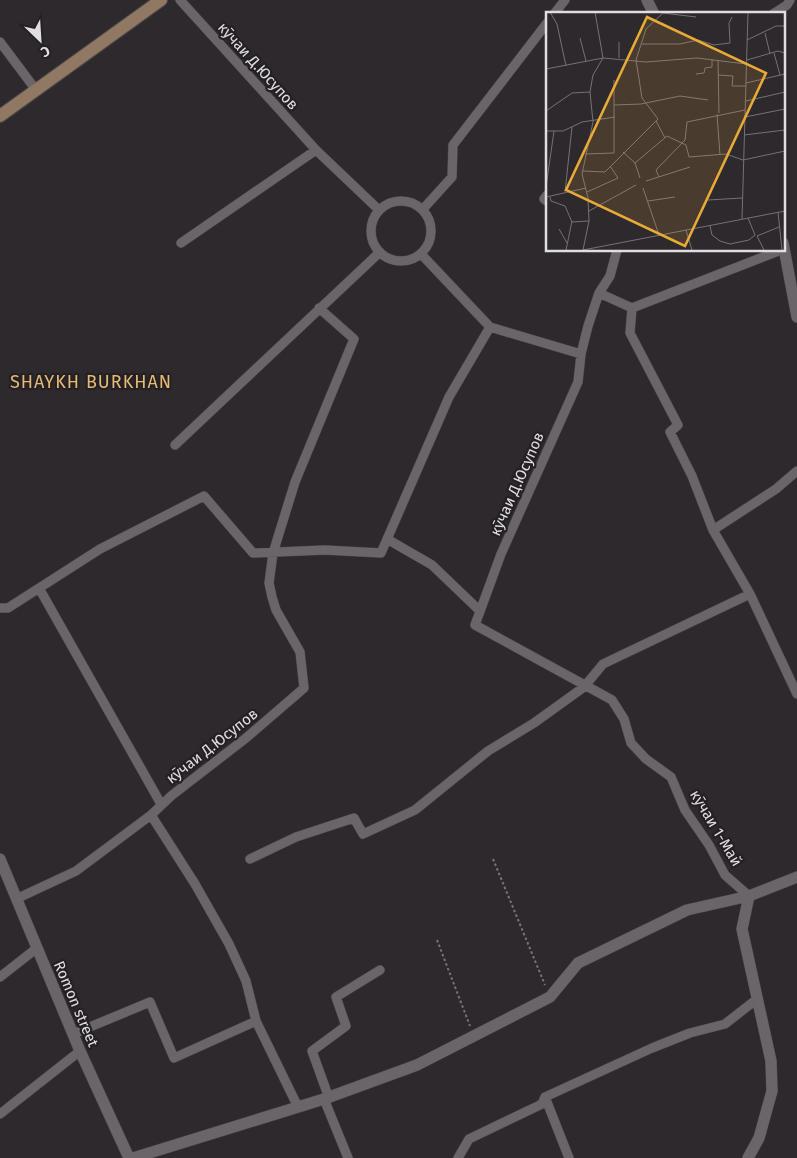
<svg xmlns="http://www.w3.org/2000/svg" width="797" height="1158" font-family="'Fira Sans',sans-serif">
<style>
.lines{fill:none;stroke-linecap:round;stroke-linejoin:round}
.minor-casing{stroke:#4b474b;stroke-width:10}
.tertiary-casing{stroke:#4b474b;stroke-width:12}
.secondary-casing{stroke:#4b474b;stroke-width:14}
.path{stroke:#787578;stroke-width:2;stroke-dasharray:2.5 2.5;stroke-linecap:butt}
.minor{stroke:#6a6569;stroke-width:9}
.tertiary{stroke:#6a6569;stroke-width:11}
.secondary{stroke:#917863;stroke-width:12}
.labels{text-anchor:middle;stroke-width:4.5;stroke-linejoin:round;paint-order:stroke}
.street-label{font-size:15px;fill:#e0dee0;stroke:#242024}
.quarter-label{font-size:18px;letter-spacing:1px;fill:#e4ba75;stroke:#242024}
.inset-road{fill:none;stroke:#757175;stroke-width:1}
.view{fill:#e8ab37;fill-opacity:0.15;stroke:#e8ab37;stroke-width:2.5}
.inset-edge{fill:none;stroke:#e0dee0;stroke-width:2.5}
</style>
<rect width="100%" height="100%" fill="#2d292d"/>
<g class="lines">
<defs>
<path id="minor" d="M 180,0 L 316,150 L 379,210
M 554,14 L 565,0
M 773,14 L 787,5 L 790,0
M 0,42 L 36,90
M 547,195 L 544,199 L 547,201
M371 231a30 30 0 1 1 60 0a30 30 0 1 1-60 0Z
M 423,209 L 452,177 L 453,145 L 547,23
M 181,243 L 316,150
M 617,250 L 610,276 L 599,293 L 588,326 L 581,354 L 578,382 L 501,554 L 475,625 L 612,700 L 624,719 L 631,743 L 646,759 L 671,777 L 685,810 L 709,845 L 725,875 L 749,896
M 781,250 L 632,308 L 630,333 L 678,425 L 670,432 L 692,476 L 713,530 L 750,594 L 797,694
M 421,254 L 490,327 L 581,354
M 599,293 L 632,308
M 175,445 L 380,252
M 713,530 L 776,489 L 797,471
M 387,539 L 432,565 L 480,611
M 39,588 L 161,804
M 0,608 L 8,608 L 100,549 L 204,496 L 253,553 L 325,550 L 381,553 L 449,397 L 490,327
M 151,815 L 195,884 L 229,944 L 246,981 L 256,1021 L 298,1107
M 250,859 L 296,837 L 354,818 L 363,834 L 415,810 L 488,751 L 534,723 L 584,687 L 603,664 L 750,594
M 16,899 L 76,871 L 151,815 L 171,796 L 246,738 L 304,688 L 300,652 L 276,610 L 272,597 L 269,583 L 273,553 L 295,482 L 354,339 L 319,308
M 0,977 L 37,948
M 73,1034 L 150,1002 L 174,1058 L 256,1021
M 545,1097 L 652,1048 L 690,1033 L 725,1024 L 757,999
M 545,1097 L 569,1158
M 329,1098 L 312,1051 L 346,1026 L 336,997 L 380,970
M 324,1099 L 348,1158
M 0,1114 L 80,1051
M 458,1158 L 469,1139 L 542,1104 L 545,1097"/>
<path id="tertiary" d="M 647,0 L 654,14
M 783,243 L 797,317
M 0,859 L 80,1051 L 129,1158
M 133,1158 L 324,1099 L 417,1065 L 550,997 L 578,963 L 687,910 L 749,896 L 797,877
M 748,1158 L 759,1138 L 772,1091 L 771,1061 L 742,929 L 749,896"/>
<path id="secondary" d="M 0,116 L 161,0"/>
</defs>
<use href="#minor" class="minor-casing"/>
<use href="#tertiary" class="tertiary-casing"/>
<use href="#secondary" class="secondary-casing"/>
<path class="path" d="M 493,859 L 545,985
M 437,940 L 470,1026"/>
<use href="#minor" class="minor"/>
<use href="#tertiary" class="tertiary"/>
<use href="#secondary" class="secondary"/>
</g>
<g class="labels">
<g class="street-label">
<text transform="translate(258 66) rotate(48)" y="5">кӯчаи Д.Юсупов</text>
<text transform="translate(517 484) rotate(-66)" y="5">кӯчаи Д.Юсупов</text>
<text transform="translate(212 746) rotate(-38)" y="5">кӯчаи Д.Юсупов</text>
<text transform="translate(716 828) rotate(59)" y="5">кӯчаи 1-Май</text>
<text transform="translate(76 1004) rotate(67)" y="5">Romon street</text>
</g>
<g class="quarter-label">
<text x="91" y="388">SHAYKH BURKHAN</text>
</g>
</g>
<g transform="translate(546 12)">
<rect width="239" height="239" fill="#2d292d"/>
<path class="inset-road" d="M 4,0 L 11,12 L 20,54M 117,1 L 150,5M 219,21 L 224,42M 34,26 L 40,49M 201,28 L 230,14 L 239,14M 73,30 L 73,46M 96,32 L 134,32 L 152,28 L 168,33 L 184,31 L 183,11 L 186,5M 228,41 L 234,63M 172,48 L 173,101M 201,48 L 232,39 L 239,41M 0,57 L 57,46 L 100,50 L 151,46 L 200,52M 150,62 L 158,61 L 159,56 L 166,55 L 166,47M 172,63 L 187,64 L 186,74 L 200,74M 200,71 L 239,62M 200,89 L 239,80M 68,93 L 95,92 L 134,84 L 162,88M 0,99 L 26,81 L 44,80M 171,102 L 174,143M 199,105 L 239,97M 110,109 L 119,126M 0,119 L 17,119 L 36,110 L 69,105M 198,123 L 239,118M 77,140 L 89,151 L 94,166M 39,142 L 68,141 L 68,68M 89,151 L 121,124 L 140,133 L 143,145 L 180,142 L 197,148 L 239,139M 37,159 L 59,160 L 112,107 L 96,86 L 90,48 L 100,17 L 118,0M 113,165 L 110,158 L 139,128 L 141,110 L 199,98M 100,169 L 144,155M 0,175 L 8,119M 97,176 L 113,223M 19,180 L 26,115M 41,180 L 72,166 L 64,154M 0,185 L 40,176M 4,185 L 5,189 L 19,194 L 26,210 L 43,209M 162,188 L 196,186M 102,189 L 129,185M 43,199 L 90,173M 232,200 L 236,238M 196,207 L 202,0M 164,214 L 166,223 L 174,229 L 184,232 L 203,228 L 209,223 L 202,206M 13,217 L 21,231M 140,218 L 146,238M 20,238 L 26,209M 37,238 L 43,209 L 42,186 L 36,162 L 47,110 L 44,80 L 47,63 L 57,46 L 49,0M 37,238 L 239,199M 218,238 L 211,224 L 233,215"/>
<path class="view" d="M 101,5 L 220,61 L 139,234 L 20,178 Z"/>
<rect width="239" height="239" class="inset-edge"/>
</g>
<g transform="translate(40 40) rotate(155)" stroke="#242024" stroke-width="4" paint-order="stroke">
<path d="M0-4L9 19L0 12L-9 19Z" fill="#e0dee0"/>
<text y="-8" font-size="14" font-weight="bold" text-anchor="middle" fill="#e0dee0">С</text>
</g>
</svg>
